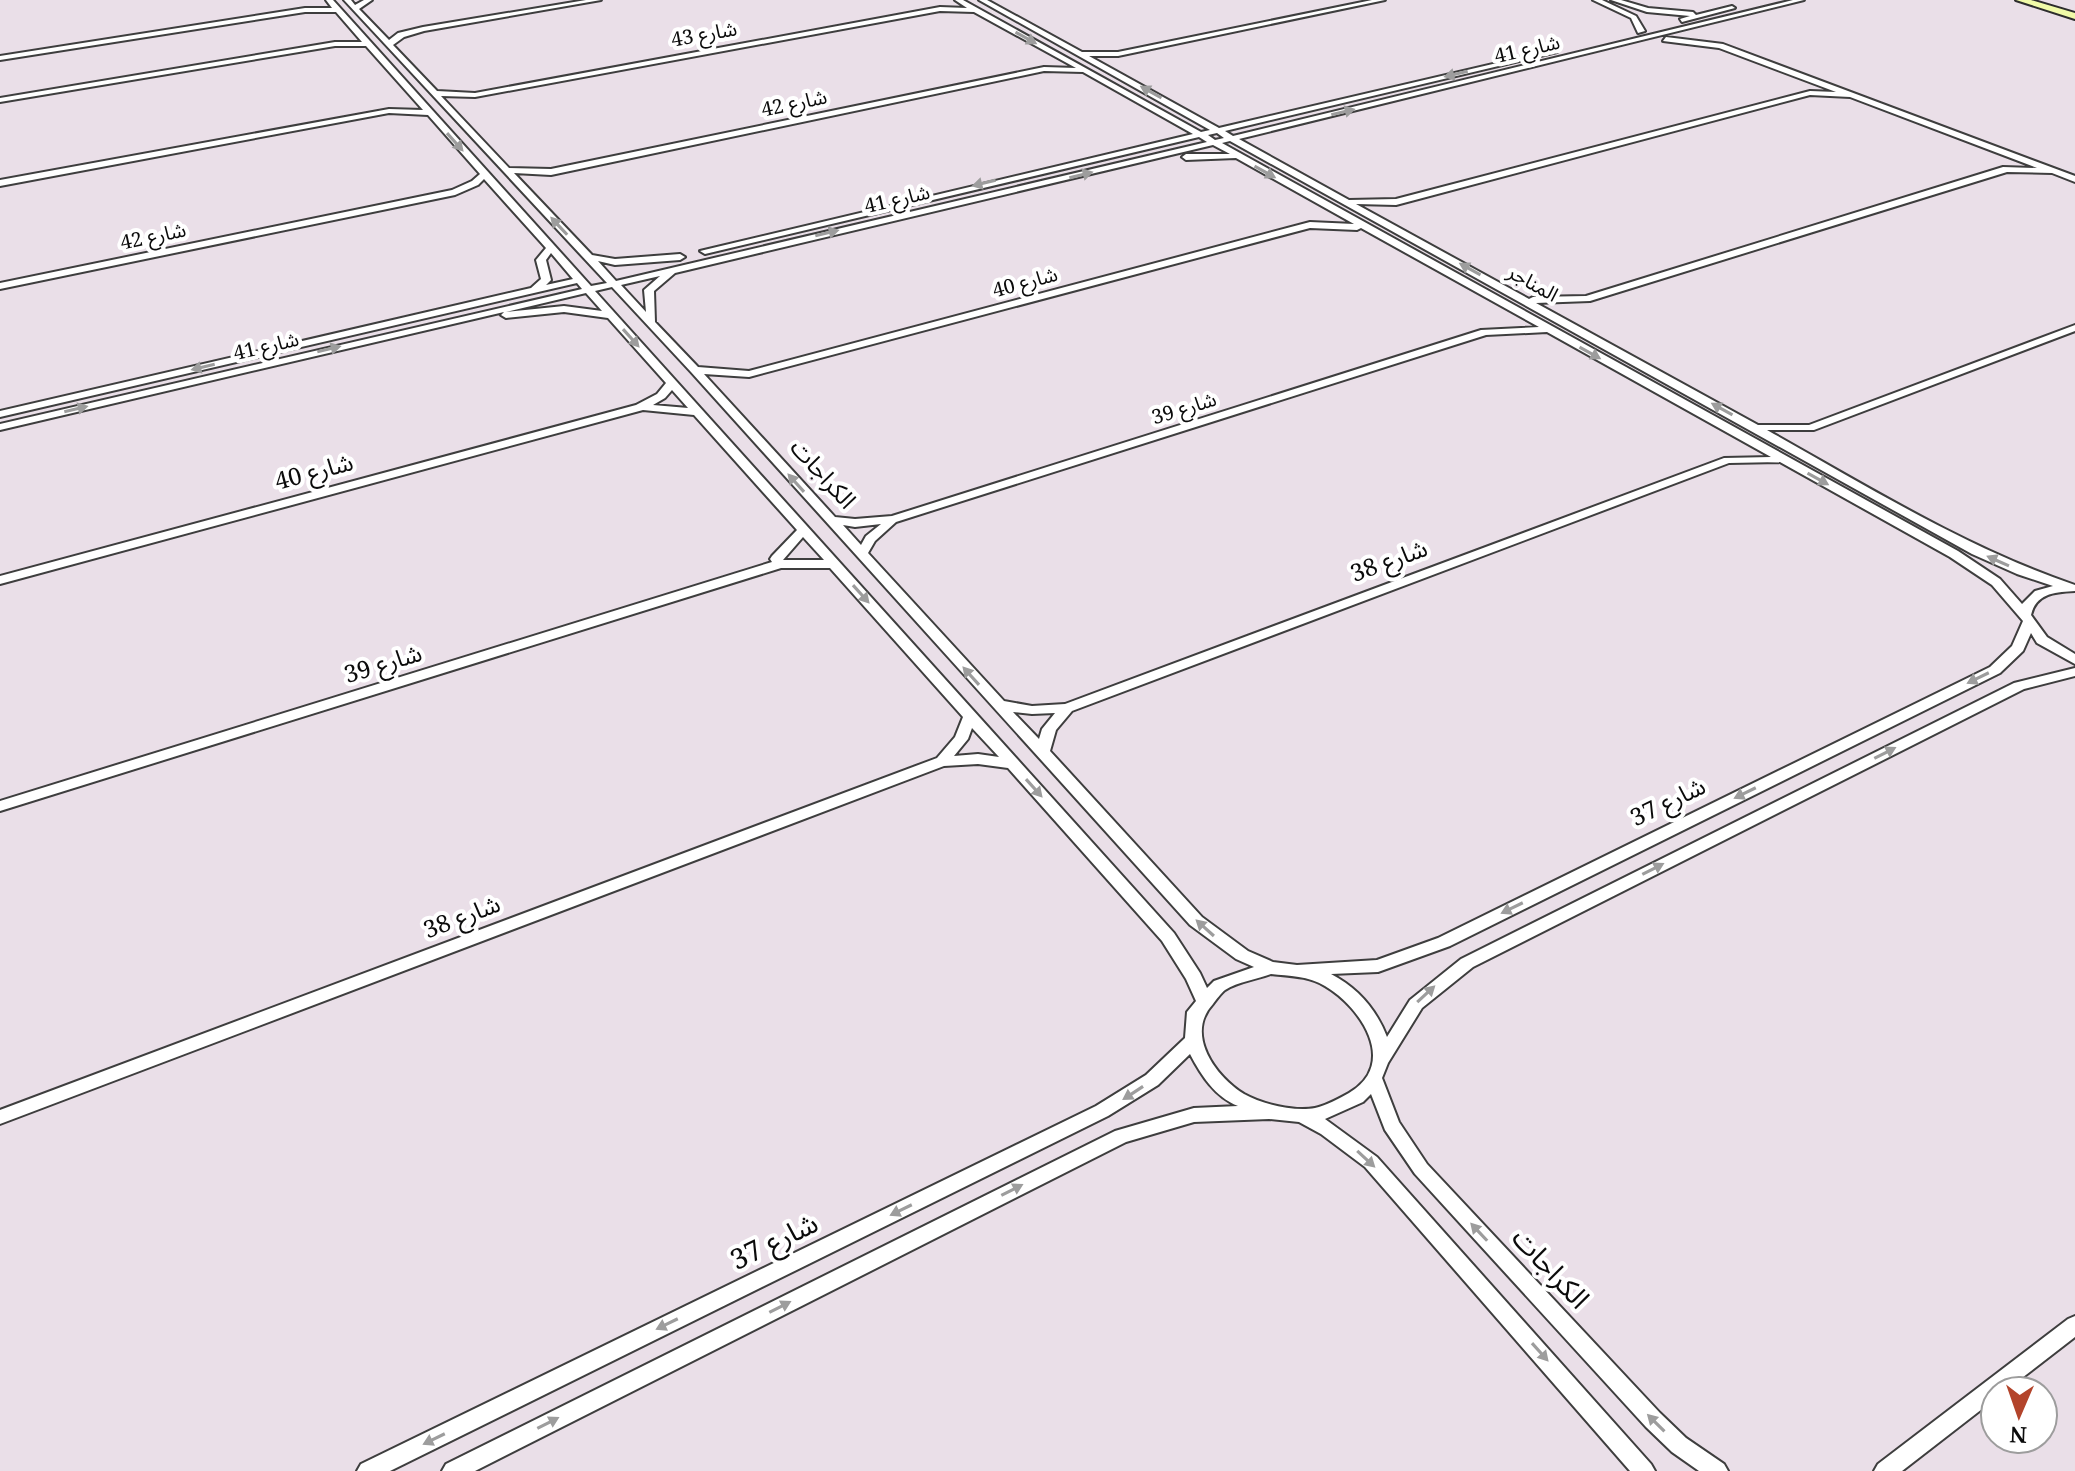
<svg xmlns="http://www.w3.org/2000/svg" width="2075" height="1471" font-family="'Noto Serif','Noto Sans Arabic',serif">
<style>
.industrial{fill:#eadfe8;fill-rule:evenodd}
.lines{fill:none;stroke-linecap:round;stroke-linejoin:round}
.street-casing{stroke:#3e3e3e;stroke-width:4}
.secondary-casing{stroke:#2d2d2d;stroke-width:4}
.street{fill:#fff;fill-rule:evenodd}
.secondary{fill:#f1fba8;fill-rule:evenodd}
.oneway{fill:#9d9d9d}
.labels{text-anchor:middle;stroke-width:8;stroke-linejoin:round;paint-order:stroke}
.far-street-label{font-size:20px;fill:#0b0b0b;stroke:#fff}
.street-label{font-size:24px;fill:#0b0b0b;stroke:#fff}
.near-street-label{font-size:28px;fill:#0b0b0b;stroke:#fff}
</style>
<rect width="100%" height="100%" fill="#fdfeea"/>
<path class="industrial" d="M 0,0 L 2075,0 L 2075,1471 L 0,1471 ZM 1995,1391 L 2043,1391 L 2043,1439 L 1995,1439 Z"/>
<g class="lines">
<defs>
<path id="street" d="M 326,0 L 333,0 L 591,286 L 607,283 L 344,0 L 351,0 L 355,5 L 364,0 L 372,0 L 359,9 L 389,40 L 398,33 L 423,27 L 586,0 L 601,0 L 424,31 L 404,37 L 393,45 L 437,91 L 475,93 L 940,7 L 967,8 L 955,0 L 963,0 L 1201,132 L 1210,130 L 979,0 L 987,0 L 1082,52 L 1118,52 L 1372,0 L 1385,0 L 1118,56 L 1089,56 L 1219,128 L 1553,50 L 1557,52 L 1225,131 L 1233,136 L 1793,0 L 1804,0 L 1239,139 L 1349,200 L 1396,199 L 1810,91 L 1836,92 L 1719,48 L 1663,41 L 1666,37 L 1723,44 L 2075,176 L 2075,182 L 2052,173 L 2007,172 L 1590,301 L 1536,303 L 1758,425 L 1809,425 L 2075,325 L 2075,331 L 1814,430 L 1767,430 C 1867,486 1966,548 2075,585 L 2075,591 C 2056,592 2036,593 2031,615 L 2047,637 L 2075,654 L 2075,664 L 2037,643 L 2031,633 L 2023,651 L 2000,673 L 1450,946 L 1378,972 L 1331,974 C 1358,988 1376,1009 1387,1037 L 1410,1000 L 1461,959 L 2014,683 L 2075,668 L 2075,676 L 2024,689 L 1473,967 L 1422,1008 L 1388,1063 L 1382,1078 L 1399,1122 L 1427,1164 L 1660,1413 L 1686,1438 L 1724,1464 L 1728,1471 L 1699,1471 L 1672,1452 L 1646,1427 L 1415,1174 L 1385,1130 L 1371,1094 L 1363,1102 L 1325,1119 L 1377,1157 L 1651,1464 L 1655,1471 L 1630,1471 L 1365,1167 L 1321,1134 L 1299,1122 L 1269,1119 L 1194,1122 L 1126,1142 L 475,1471 L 442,1471 L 446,1464 L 1115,1131 L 1194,1108 L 1238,1106 C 1215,1097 1201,1075 1190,1054 L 1158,1085 L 1108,1116 L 390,1471 L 357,1471 L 361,1464 L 1096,1106 L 1146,1075 L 1185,1038 L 1187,1012 L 1196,1001 L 1186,979 L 1162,941 L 1008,768 L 978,764 L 944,766 L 0,1124 L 0,1110 L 937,758 L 955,737 L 963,717 L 830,568 L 781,568 L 0,811 L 0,801 L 772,562 L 770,559 L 772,556 L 797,530 L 694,415 L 643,410 L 0,584 L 0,576 L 636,405 L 657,394 L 666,383 L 608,318 L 564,312 L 506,318 L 501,315 L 504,312 L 0,430 L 0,424 L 582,289 L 577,283 L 0,417 L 0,411 L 531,288 L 541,279 L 536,260 L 546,248 L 484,179 L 478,185 L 455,195 L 0,289 L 0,283 L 452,190 L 472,181 L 480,174 L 428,115 L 389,113 L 0,186 L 0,180 L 389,109 L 423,110 L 366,46 L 335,46 L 0,102 L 0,98 L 335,42 L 362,42 L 336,12 L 305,12 L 0,60 L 0,56 L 305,8 L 332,8 ZM 940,11 L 974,12 L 1076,68 L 1044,67 L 551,169 L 509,168 L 441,96 L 475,97 ZM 1044,71 L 1083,72 L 1193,134 L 700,251 L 705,254 L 1199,137 L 1207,142 L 616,281 L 598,261 L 615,265 L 680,260 L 685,257 L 680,254 L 615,259 L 592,255 L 514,173 L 551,175 ZM 1810,95 L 1850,97 L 2037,168 L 2003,167 L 1586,296 L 1533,297 L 1529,299 L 1356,204 L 1396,205 ZM 1217,133 L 1224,138 L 1215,140 L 1208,135 ZM 1230,141 L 1972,554 L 2017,574 L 2053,586 L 2035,591 L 2022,604 L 2000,579 L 1958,551 L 1222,143 ZM 1213,145 L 1230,154 L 1186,154 L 1182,157 L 1186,160 L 1236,158 L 1354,224 L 1310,222 L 749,371 L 698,367 L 655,322 L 654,291 L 675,273 ZM 1310,228 L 1357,230 L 1361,228 L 1539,327 L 1481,330 L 892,516 L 855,519 L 835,517 L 704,374 L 749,377 ZM 551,253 L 573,279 L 546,285 L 551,280 L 546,260 ZM 660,276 L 644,290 L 646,312 L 621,285 ZM 612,287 L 691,372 L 1190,925 L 1236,959 L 1254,967 L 1214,981 L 1207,988 L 1200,973 L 1174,933 L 595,291 ZM 586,293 L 602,311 L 564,306 L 506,312 ZM 1547,332 L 1771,457 L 1724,458 L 1065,704 L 1032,706 L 1004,701 L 868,553 L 875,541 L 896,522 L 1486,335 ZM 672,390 L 688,408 L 653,405 L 665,398 ZM 1780,462 L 1950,557 L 1992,585 L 2023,621 L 2012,646 L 1990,667 L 1438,938 L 1377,960 L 1297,965 L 1273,962 L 1248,951 L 1202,917 L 1050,751 L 1056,730 L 1072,711 L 1729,463 ZM 881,524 L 866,536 L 861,545 L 843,525 L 855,527 ZM 803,537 L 824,560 L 783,560 ZM 1013,712 L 1032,714 L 1055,713 L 1042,729 L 1039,739 ZM 972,728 L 999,757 L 978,754 L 954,756 L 968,739 ZM 1271,974 C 1289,976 1309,976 1325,986 C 1361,1007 1399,1064 1349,1093 C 1340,1098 1325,1106 1315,1108 C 1294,1112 1262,1104 1244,1094 C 1215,1076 1185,1034 1213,1004 C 1216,1000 1221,993 1225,990 C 1237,982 1258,979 1271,974 Z
M 1593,0 L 1602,0 L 1636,16 L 1645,31 L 1638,33 L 1631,18 Z
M 1611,0 L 1621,0 L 1648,8 L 1693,12 L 1696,15 L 1732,6 L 1735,8 L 1682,22 L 1680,19 L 1690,16 L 1647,12 Z
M 2075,1316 L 2075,1337 L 2005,1391 L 1995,1391 L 1995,1399 L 1902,1471 L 1874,1471 L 1878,1464 L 2068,1319 Z"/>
<path id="secondary" d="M 2016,0 L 2031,0 L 2075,13 L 2075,19 Z"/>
</defs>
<use href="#street" class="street-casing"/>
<use href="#secondary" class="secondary-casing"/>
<use href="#street" class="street"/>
<use href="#secondary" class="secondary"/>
</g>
<defs><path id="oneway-solid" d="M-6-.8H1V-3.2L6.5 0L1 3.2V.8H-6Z" transform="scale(2)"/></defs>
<g class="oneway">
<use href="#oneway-solid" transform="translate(1026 38) rotate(29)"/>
<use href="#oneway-solid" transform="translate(1456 74) rotate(167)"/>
<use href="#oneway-solid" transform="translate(1151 92) rotate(-151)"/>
<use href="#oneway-solid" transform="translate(1343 112) rotate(-13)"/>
<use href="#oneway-solid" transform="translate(455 142) rotate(48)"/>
<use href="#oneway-solid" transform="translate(1265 172) rotate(29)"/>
<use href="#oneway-solid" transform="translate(1081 175) rotate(-14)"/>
<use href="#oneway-solid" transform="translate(984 183) rotate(166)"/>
<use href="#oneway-solid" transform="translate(559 226) rotate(-133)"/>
<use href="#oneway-solid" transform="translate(827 233) rotate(-13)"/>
<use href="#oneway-solid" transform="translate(1470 269) rotate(-151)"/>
<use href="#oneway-solid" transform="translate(631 338) rotate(48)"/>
<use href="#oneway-solid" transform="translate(329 349) rotate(-13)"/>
<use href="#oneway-solid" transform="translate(1590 353) rotate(29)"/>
<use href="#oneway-solid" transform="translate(203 367) rotate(167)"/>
<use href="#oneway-solid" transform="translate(76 409) rotate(-13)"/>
<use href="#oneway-solid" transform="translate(1722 409) rotate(-151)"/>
<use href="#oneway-solid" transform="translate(1818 479) rotate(29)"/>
<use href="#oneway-solid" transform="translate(796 483) rotate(-132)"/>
<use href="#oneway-solid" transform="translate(1998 561) rotate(-156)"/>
<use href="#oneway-solid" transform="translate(861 594) rotate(48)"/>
<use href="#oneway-solid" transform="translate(971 676) rotate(-132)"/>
<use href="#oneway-solid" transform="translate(1978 678) rotate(154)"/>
<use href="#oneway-solid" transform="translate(1885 753) rotate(-27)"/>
<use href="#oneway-solid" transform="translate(1034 788) rotate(48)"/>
<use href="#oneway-solid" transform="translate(1745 793) rotate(154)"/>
<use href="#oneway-solid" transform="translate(1653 869) rotate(-27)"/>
<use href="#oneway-solid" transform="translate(1512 908) rotate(154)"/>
<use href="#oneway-solid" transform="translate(1205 928) rotate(-138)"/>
<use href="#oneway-solid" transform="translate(1426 994) rotate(-43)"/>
<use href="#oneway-solid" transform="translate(1133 1093) rotate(147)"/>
<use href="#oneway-solid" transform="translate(1366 1159) rotate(43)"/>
<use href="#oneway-solid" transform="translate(1012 1190) rotate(-27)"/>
<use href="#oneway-solid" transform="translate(901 1210) rotate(154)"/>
<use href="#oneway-solid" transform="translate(1479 1232) rotate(-133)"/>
<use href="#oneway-solid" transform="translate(780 1307) rotate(-27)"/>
<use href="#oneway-solid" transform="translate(667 1324) rotate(154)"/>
<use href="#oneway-solid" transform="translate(1540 1352) rotate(48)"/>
<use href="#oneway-solid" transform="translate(548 1423) rotate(-27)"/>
<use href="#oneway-solid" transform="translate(1656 1423) rotate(-135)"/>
<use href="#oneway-solid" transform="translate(434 1439) rotate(154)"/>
</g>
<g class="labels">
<g class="far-street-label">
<text transform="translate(704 34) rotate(-10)" y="7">شارع 43</text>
<text transform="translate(1527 49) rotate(-13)" y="7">شارع 41</text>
<text transform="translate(794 103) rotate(-12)" y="7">شارع 42</text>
<text transform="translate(897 199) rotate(-13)" y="7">شارع 41</text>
<text transform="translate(153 236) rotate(-12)" y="7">شارع 42</text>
<text transform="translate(1025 282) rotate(-15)" y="7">شارع 40</text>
<text transform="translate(1533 283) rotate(29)" y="7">المناجر</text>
<text transform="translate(266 346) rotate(-13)" y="7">شارع 41</text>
<text transform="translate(1184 408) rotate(-17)" y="7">شارع 39</text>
</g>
<g class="street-label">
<text transform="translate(314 472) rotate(-15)" y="8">شارع 40</text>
<text transform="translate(823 474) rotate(48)" y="8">الكراجات</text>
<text transform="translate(1389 561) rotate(-20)" y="8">شارع 38</text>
<text transform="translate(383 664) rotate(-17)" y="8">شارع 39</text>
<text transform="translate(1668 802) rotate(-26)" y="8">شارع 37</text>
<text transform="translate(462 917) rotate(-21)" y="8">شارع 38</text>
</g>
<g class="near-street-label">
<text transform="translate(774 1241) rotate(-26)" y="10">شارع 37</text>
<text transform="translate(1551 1268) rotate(47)" y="10">الكراجات</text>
</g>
</g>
<g transform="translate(2019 1415) rotate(182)"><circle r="38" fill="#ffffff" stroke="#9d9d9d" stroke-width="2"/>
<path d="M0-6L14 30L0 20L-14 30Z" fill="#b3442b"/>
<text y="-12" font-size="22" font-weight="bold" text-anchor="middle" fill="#0b0b0b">N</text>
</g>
</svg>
